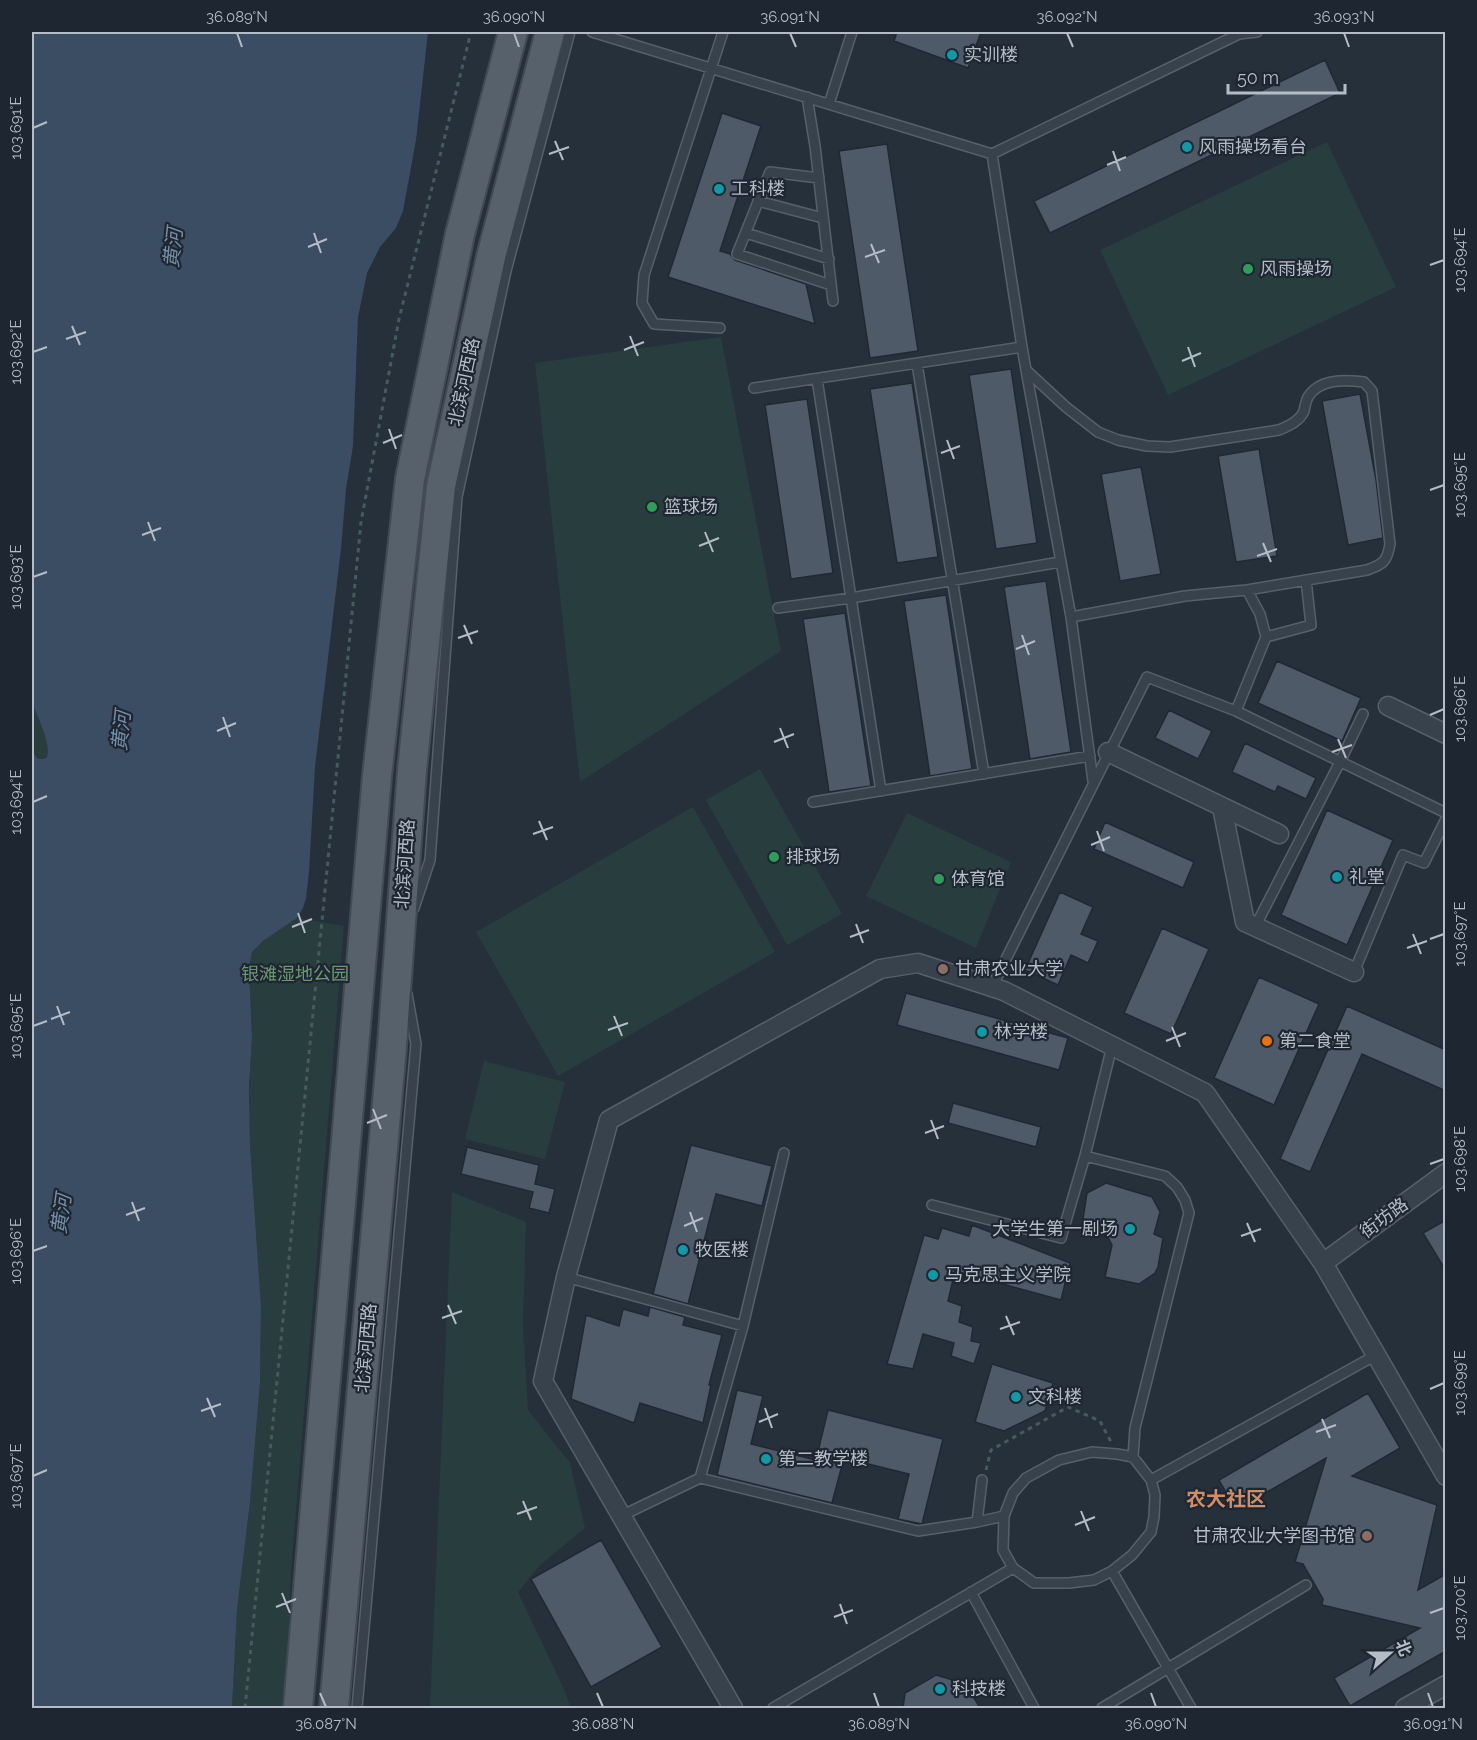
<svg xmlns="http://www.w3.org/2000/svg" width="1477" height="1740" font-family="Raleway,'Noto Sans SC',sans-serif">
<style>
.green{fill:#283d3d}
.water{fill:#3a4d62}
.building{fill:#4e5a67;stroke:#202933;stroke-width:1.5}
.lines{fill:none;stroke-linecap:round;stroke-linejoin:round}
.lane-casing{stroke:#57606a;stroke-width:12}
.street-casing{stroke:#57606a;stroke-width:21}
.primary-casing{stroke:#424b55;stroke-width:32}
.path{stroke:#475a5c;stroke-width:3;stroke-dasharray:4.5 4.5;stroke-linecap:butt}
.lane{stroke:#38424c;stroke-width:9}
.street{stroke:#38424c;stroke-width:18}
.primary{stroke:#57616c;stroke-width:28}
.ticks{fill:none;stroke:#b4bdc7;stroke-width:2}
.culture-dot{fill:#0f9aa8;stroke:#1e2731;stroke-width:2}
.leisure-dot{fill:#2e9e5b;stroke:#1e2731;stroke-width:2}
.education-dot{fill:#8d6e63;stroke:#1e2731;stroke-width:2}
.food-dot{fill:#e8710a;stroke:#1e2731;stroke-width:2}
.labels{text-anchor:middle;stroke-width:4.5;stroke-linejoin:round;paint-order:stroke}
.poi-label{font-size:18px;fill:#b4bdc7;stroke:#1e2731;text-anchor:start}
.street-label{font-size:18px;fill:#b4bdc7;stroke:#1e2731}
.park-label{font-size:18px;fill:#6d9773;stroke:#1e2731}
.water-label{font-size:20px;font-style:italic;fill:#768fa9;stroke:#1e2731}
.neighbourhood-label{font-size:20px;font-weight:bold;fill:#ce8e68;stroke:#1e2731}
.neatline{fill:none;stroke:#b4bdc7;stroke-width:2}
.ticks-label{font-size:15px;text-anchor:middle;fill:#b4bdc7}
</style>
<rect width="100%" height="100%" fill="#25303b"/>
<path class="green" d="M 1327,142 L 1396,287 L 1168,395 L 1100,250 Z
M 721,337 L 781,651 L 580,782 L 535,363 Z
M 32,702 C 37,717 51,742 47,757 L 44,759 L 38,759 L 32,751 Z
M 760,769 L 842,914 L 787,945 L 706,800 Z
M 693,807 L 775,952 L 558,1076 L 476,932 Z
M 907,813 L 1011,862 L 976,948 L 866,896 Z
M 297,918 L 344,926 L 291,1572 L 286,1708 L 232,1708 L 237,1610 L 250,1502 L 260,1383 L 261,1306 L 250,1145 L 249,1087 L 252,1036 L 249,969 L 252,952 L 263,941 Z
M 484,1061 L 565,1082 L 545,1159 L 465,1139 Z
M 452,1192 L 526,1222 L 523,1325 L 528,1410 L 570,1463 L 585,1528 L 540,1565 L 518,1592 L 563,1687 L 571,1708 L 430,1708 Z"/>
<path class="water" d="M 32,32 L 428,32 L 416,140 L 403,211 L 396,228 L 380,247 L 367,273 L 358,317 L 353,446 L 346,489 L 341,549 L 315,767 L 309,872 L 306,898 L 303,908 L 297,918 L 263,941 L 252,952 L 249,969 L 252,1036 L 249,1087 L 250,1145 L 261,1306 L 260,1383 L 250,1502 L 237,1610 L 232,1708 L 32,1708 L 32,751 L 38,759 L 44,759 L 47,757 C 51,742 37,717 32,702 Z"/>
<path class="building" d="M 897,32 L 981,32 L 968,68 L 894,41 Z
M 1325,60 L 1340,93 L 1050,233 L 1034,201 Z
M 722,113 L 761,126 L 720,251 L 730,254 L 735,260 L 806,284 L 815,324 L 668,277 Z
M 887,144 L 918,351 L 870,358 L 839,151 Z
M 1011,369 L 1037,543 L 996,549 L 969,375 Z
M 912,383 L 938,557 L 897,563 L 870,389 Z
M 1360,394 L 1376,480 L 1383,538 L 1348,545 L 1322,401 Z
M 807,399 L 833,573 L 791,579 L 765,405 Z
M 1259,449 L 1277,556 L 1236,562 L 1218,456 Z
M 1141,467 L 1161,574 L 1120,581 L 1101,474 Z
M 1046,581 L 1071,752 L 1030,759 L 1004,587 Z
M 946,595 L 972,769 L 930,776 L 904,601 Z
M 845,613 L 871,786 L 829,792 L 803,619 Z
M 1277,661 L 1361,698 L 1342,741 L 1258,703 Z
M 1169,710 L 1212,731 L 1198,759 L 1155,738 Z
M 1245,743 L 1316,778 L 1306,799 L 1278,786 L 1275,792 L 1232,772 Z
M 1327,810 L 1393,840 L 1347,945 L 1281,915 Z
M 1105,822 L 1194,862 L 1183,888 L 1094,849 Z
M 1060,892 L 1093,907 L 1081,934 L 1098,941 L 1088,963 L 1071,955 L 1058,985 L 1025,970 Z
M 1162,928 L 1209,949 L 1171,1034 L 1124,1013 Z
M 1259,977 L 1319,1004 L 1274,1105 L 1214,1078 Z
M 906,993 L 1068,1038 L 1059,1070 L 897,1025 Z
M 1347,1006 L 1446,1050 L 1446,1091 L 1362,1054 L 1310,1172 L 1280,1159 Z
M 953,1103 L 1041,1127 L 1036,1147 L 948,1123 Z
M 691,1145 L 772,1166 L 762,1206 L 716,1194 L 688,1304 L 653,1294 Z
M 467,1147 L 539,1165 L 535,1184 L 555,1189 L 549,1213 L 529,1208 L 533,1192 L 461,1174 Z
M 1106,1183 L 1152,1197 L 1160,1212 L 1154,1234 L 1163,1238 L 1158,1267 L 1155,1273 L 1139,1284 L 1105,1277 L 1112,1245 L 1101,1224 L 1083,1219 L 1087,1193 Z
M 1446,1220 L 1446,1271 L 1423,1233 Z
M 972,1225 L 1070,1263 L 1061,1300 L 955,1271 L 948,1301 L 962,1306 L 959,1322 L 973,1327 L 971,1341 L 981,1343 L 974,1364 L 951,1356 L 954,1343 L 923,1334 L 913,1369 L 887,1364 L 924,1235 L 938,1239 L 942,1228 L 969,1236 Z
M 650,1307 L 685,1317 L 683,1325 L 722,1335 L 709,1385 L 711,1385 L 703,1423 L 640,1403 L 634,1423 L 571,1399 L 586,1315 L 619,1326 L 623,1309 L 648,1316 Z
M 992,1364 L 1053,1383 L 1045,1411 L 1004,1431 L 975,1422 Z
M 737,1390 L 763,1396 L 751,1444 L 816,1460 L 828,1410 L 943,1439 L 922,1524 L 898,1519 L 909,1474 L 844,1458 L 832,1503 L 717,1475 Z
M 1368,1393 L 1400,1448 L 1352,1476 L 1437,1505 L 1418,1590 L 1446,1574 L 1446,1651 L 1350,1706 L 1334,1678 L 1420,1628 L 1322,1605 L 1323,1599 L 1303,1564 L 1295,1562 L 1326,1458 L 1236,1510 L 1219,1480 Z
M 601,1540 L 662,1647 L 591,1687 L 531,1579 Z
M 936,1675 L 966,1684 L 980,1708 L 903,1708 L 905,1693 Z"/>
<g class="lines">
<defs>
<path id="lane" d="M 592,32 L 992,154 L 1239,34 L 1257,32
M 807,97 L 815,146 L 833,301
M 829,104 L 852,32
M 992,154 L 1022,347 L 1026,370 L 1071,617 L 1185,596 L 1247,590 L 1367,570 C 1384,564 1387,561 1390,544 L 1372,391 L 1364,382 C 1345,380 1320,378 1308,397 C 1306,401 1305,406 1304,411 C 1300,421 1288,426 1279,430 L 1170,447 L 1147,446 L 1118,440 L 1098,432 L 1066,407 L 1026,370
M 819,178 L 770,172 L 737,254 L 831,285
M 758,201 L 823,218
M 746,233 L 829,259
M 720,328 L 654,324 L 642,303 L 644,275 L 723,32
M 917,364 L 984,774
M 817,379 L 881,791
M 754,388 L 1022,347
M 778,608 L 851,598 L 1060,562
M 1071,617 L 1093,781
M 1266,637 L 1311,625 L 1306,580
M 1236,711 L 1446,813
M 813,802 L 1090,756
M 414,908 L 430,860 L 457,497 L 506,271 L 570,32
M 1255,927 L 1340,762 L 1363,714
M 1354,972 L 1403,855 L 1424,863 L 1446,819
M 992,987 L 1147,677 L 1236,711 L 1266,637 L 1260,614 L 1247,590
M 784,1153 L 743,1326 L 700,1478 L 918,1531 L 977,1522
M 1085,1156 L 1165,1176 L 1177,1187 L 1185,1200 L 1189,1213 L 1135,1428 L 1133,1457
M 932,1205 L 1061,1238 L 1085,1156 L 1112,1046
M 566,1277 L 743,1326
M 1092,1452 L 1117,1454 L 1133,1457 L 1151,1480 L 1155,1495 L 1154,1517 L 1151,1532 L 1132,1555 L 1112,1571 L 1094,1580 L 1069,1583 L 1034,1583 L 1013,1568 L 1003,1550 L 1004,1516 L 1013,1493 L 1026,1478 L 1059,1460 Z
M 982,1480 L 977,1522 L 1004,1516
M 1151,1480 L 1376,1355
M 621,1516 L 700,1478
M 1112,1571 L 1191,1708
M 971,1592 L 1034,1708
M 357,1708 L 416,1044 L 407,994
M 773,1708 L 1013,1568
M 1102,1708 L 1306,1585"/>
<path id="street" d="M 1388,706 L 1446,734
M 1108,752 L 1279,834
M 1222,807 L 1245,922 L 1354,972
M 1323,1263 L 1446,1173
M 733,1708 L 543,1381 L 566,1277 L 609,1120 L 880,969 L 918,963 L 1004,991 L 1205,1093 L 1323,1263 L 1446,1476
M 1405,1708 L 1446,1685"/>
<path id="primary" d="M 298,1708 L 377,776 L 410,479 L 460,234 L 513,32
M 334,1708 L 392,1046 L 412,770 L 441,486 L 491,257 L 550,32"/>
</defs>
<use href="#lane" class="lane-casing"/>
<use href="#street" class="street-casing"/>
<use href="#primary" class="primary-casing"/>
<path class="path" d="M 986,1470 L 991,1450 L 1068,1407 L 1100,1421 L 1111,1442
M 245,1708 L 361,522 L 399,319 L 471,32"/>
<use href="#lane" class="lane"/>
<use href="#street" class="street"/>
<use href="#primary" class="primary"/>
</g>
<path class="ticks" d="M 237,33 L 242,47M 514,33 L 519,47M 790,33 L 796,47M 1067,33 L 1073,47M 1344,33 L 1349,47M 33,128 L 47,122M 555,141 L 563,160M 1113,151 L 1120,171M 549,154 L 569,147M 1107,165 L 1126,157M 314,233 L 321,253M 871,244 L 879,263M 308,247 L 327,239M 865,257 L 885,250M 1430,265 L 1444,260M 72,326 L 80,345M 630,336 L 638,356M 66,339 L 86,332M 1188,347 L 1195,367M 624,350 L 644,342M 33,352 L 47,347M 1182,361 L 1201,353M 389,429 L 396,449M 947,440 L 954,459M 383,443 L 402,435M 941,453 L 960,446M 1430,490 L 1444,485M 148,522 L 155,541M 705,532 L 713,552M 142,535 L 161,528M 1263,543 L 1271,562M 699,546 L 719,538M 1257,556 L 1277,549M 33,577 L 47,572M 464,625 L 472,644M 1022,635 L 1029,655M 458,638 L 478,631M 1016,649 L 1035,641M 1430,715 L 1444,709M 223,717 L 230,737M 780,728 L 788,748M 217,731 L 236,723M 1338,739 L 1346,758M 774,742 L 794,734M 1332,752 L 1352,745M 33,802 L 47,796M 539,821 L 547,840M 1097,831 L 1104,851M 533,834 L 553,827M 1091,845 L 1110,837M 298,913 L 305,933M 856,924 L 863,943M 292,927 L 312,919M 1413,934 L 1421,954M 850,937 L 869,930M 1430,939 L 1444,934M 1407,948 L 1427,941M 57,1006 L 64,1025M 614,1016 L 622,1036M 51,1019 L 70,1012M 33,1026 L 47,1021M 1172,1027 L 1180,1047M 608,1030 L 628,1023M 1166,1041 L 1186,1033M 373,1109 L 381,1129M 931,1120 L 938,1139M 367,1123 L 387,1115M 925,1133 L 944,1126M 1430,1164 L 1444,1159M 132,1202 L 139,1221M 690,1212 L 697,1232M 126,1215 L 145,1208M 1247,1223 L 1255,1242M 684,1226 L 703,1218M 1241,1236 L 1261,1229M 33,1251 L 47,1246M 448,1305 L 456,1324M 1006,1316 L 1014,1335M 442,1318 L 462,1311M 1000,1329 L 1020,1322M 1430,1389 L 1444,1383M 207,1398 L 215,1417M 765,1408 L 772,1428M 201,1411 L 221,1404M 1322,1419 L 1330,1438M 759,1422 L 778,1414M 1316,1432 L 1336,1425M 33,1476 L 47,1470M 523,1501 L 531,1520M 1081,1511 L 1089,1531M 517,1514 L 537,1507M 1075,1525 L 1095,1517M 282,1593 L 290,1613M 840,1604 L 847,1624M 276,1607 L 296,1599M 1430,1613 L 1444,1608M 834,1617 L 853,1610M 320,1693 L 326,1707M 597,1693 L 603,1707M 874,1693 L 879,1707M 1151,1693 L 1156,1707M 1428,1693 L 1433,1707"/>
<g class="culture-dot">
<circle cx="952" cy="55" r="6"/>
<circle cx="1187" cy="147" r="6"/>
<circle cx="719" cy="189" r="6"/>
<circle cx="1337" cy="877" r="6"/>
<circle cx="982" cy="1032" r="6"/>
<circle cx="1130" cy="1229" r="6"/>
<circle cx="683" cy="1250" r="6"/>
<circle cx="933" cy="1275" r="6"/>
<circle cx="1016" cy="1397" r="6"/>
<circle cx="766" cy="1459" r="6"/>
<circle cx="940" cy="1689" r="6"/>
</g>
<g class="leisure-dot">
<circle cx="1248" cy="269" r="6"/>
<circle cx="652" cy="507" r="6"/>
<circle cx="774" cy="857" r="6"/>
<circle cx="939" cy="879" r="6"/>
</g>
<g class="education-dot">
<circle cx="943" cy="969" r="6"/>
<circle cx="1367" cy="1536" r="6"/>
</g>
<circle class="food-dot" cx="1267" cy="1041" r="6"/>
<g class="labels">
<g class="poi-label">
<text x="964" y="61">实训楼</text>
<text x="1199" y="153">风雨操场看台</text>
<text x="731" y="195">工科楼</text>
<text x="1260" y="275">风雨操场</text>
<text x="664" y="513">篮球场</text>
<text x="786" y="863">排球场</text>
<text x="1349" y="883">礼堂</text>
<text x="951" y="885">体育馆</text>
<text x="955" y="975">甘肃农业大学</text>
<text x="994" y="1038">林学楼</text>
<text x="1279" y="1047">第二食堂</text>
<text x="1118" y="1235" text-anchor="end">大学生第一剧场</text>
<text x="695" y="1256">牧医楼</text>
<text x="945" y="1281">马克思主义学院</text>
<text x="1028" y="1403">文科楼</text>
<text x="778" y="1465">第二教学楼</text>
<text x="1355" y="1542" text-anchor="end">甘肃农业大学图书馆</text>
<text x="952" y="1695">科技楼</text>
</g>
<g class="street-label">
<text transform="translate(464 382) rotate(-78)" y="6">北滨河西路</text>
<text transform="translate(405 864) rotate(-86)" y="6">北滨河西路</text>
<text transform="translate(1384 1218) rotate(-36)" y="6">街坊路</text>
<text transform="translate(366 1348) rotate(-85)" y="6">北滨河西路</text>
</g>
<g class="park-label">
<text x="295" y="980">银滩湿地公园</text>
</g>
<g class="water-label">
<text transform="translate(173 248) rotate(-84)" y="7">黄河</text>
<text transform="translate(121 731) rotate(-84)" y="7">黄河</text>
<text transform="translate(61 1214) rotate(-82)" y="7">黄河</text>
</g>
<g class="neighbourhood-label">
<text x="1226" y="1506">农大社区</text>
</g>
</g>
<rect width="1477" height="1740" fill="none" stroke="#1e2731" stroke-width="66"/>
<g transform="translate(1390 1653) rotate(69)" stroke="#1e2731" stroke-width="4.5" paint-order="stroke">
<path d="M0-4.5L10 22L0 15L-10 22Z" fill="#b4bdc7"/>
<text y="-9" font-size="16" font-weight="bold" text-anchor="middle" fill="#b4bdc7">北</text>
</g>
<path d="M1228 84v9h117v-9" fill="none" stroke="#b4bdc7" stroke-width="3"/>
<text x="1237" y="84" font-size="18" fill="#b4bdc7" stroke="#1e2731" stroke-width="4.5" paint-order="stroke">50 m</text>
<rect x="33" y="33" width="1411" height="1674" class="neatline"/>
<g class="ticks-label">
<text x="237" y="22">36.089°N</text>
<text x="514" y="22">36.090°N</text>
<text x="790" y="22">36.091°N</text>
<text x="1067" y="22">36.092°N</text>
<text x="1344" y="22">36.093°N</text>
<text transform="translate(16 128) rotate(-90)" y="5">103.691°E</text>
<text transform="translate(1460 260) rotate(-90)" y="5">103.694°E</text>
<text transform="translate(16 352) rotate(-90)" y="5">103.692°E</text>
<text transform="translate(1460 485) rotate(-90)" y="5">103.695°E</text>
<text transform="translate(16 577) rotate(-90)" y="5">103.693°E</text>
<text transform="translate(1460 709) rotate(-90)" y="5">103.696°E</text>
<text transform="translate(16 802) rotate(-90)" y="5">103.694°E</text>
<text transform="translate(1460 934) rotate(-90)" y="5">103.697°E</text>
<text transform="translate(16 1026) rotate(-90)" y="5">103.695°E</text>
<text transform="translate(1460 1159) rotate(-90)" y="5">103.698°E</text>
<text transform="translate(16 1251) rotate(-90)" y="5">103.696°E</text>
<text transform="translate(1460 1383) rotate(-90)" y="5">103.699°E</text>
<text transform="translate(16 1476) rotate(-90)" y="5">103.697°E</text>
<text transform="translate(1460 1608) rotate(-90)" y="5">103.700°E</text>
<text x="326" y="1729">36.087°N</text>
<text x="603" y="1729">36.088°N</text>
<text x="879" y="1729">36.089°N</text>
<text x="1156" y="1729">36.090°N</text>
<text x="1433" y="1729">36.091°N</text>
</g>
</svg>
